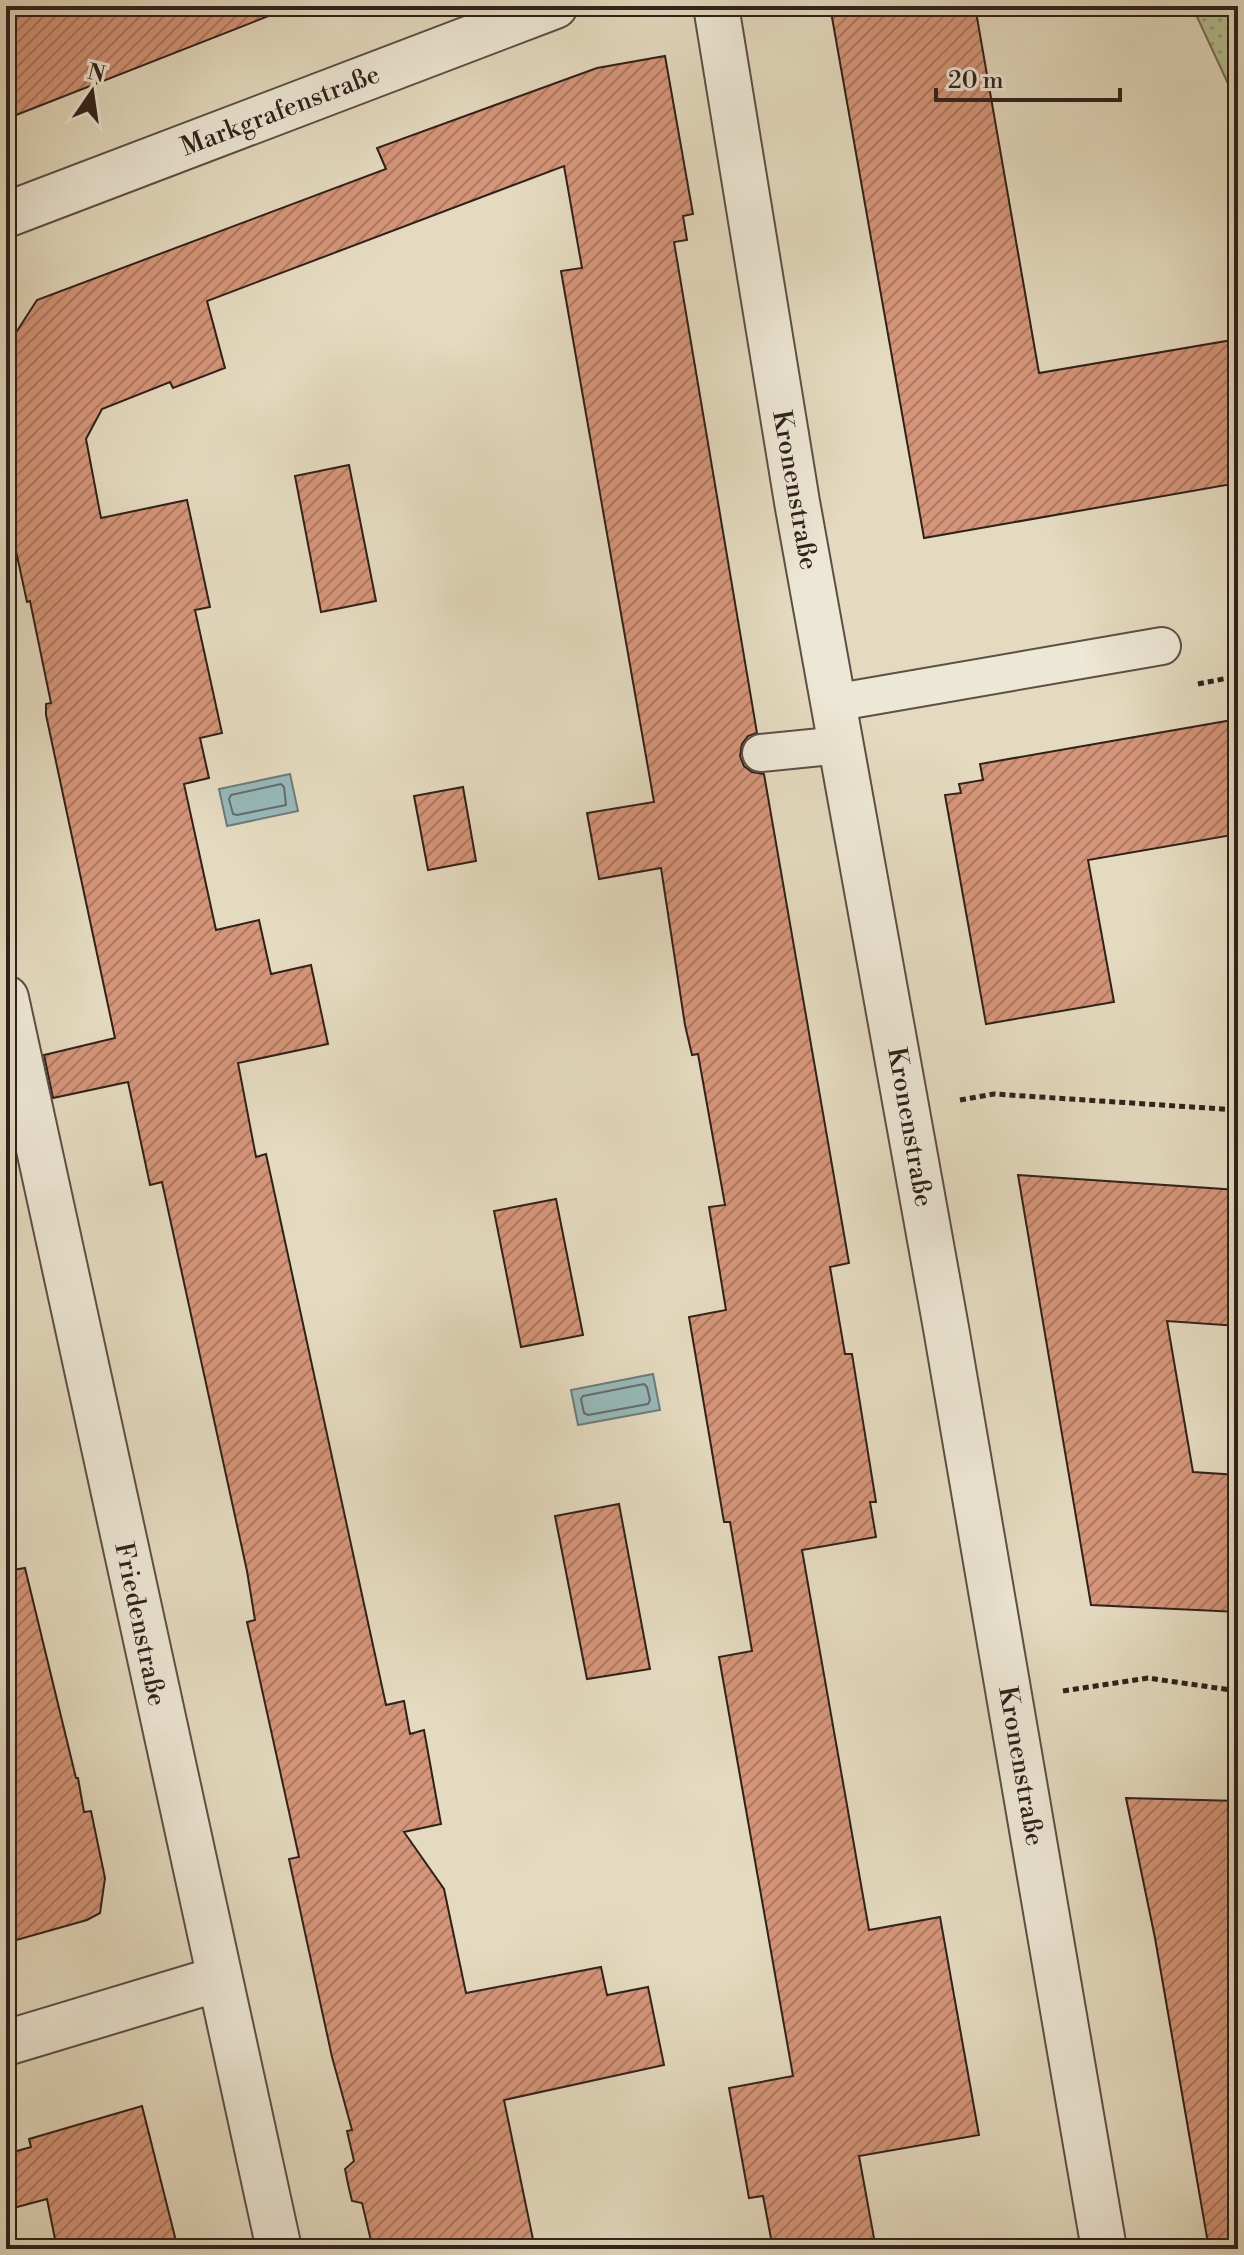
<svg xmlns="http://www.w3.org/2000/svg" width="1244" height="2255" font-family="'Libre Bodoni',serif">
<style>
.grass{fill:url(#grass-dots);stroke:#727057;stroke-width:2}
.water{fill:#97b9ba;stroke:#6d7c7b;stroke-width:2}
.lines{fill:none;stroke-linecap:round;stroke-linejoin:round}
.shore{stroke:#636d6b;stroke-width:2}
.building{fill:url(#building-hatch);stroke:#2f211c;stroke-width:2}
.service-casing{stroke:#5c4f45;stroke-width:40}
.minor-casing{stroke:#5c4f45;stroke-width:48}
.path{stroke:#2f211c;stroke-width:5;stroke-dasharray:6 4;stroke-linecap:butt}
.service{stroke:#ede7d5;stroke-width:36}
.minor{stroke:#ede7d5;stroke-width:44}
.labels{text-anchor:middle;stroke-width:6;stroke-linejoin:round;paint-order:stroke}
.street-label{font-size:26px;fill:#2f211c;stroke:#ede7d5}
</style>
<defs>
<pattern id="grass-dots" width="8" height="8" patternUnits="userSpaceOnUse" patternTransform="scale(2)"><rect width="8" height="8" fill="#b4c092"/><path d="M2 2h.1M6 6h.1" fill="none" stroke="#939c76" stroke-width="1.8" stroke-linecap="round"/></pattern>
<pattern id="building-hatch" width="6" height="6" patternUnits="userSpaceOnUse" patternTransform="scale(2)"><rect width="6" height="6" fill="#d59578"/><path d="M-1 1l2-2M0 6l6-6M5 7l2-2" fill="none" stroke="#ad7962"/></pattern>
</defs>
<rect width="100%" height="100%" fill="#e4dabf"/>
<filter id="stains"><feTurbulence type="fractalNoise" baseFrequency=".0025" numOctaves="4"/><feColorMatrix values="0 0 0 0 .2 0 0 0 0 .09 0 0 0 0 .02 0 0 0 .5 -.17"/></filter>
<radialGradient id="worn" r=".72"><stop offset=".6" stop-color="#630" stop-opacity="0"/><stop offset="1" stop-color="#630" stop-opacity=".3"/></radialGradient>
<path class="grass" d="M 1192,6 L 1238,6 L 1238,105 Z"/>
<path class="water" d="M 290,774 L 298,811 L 227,826 L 219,789 Z
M 653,1374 L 660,1410 L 578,1425 L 571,1390 Z"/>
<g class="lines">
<path class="shore" d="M 281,784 L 284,787 L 286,805 L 237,815 L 233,814 L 229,799 L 231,795 Z
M 644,1384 L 647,1387 L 650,1400 L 648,1404 L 588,1415 L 584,1413 L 581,1399 L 583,1396 Z"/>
</g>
<path class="building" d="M 6,6 L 283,6 L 284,10 L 6,119 Z
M 830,6 L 975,6 L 1039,373 L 1238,339 L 1238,483 L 924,538 Z
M 665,56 L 693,214 L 683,216 L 687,240 L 674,242 L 757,733 L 748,736 L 742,744 L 740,756 L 744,766 L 752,772 L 764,774 L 849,1263 L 830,1267 L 845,1354 L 852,1354 L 876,1502 L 870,1502 L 876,1537 L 802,1550 L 869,1930 L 940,1917 L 979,2135 L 859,2156 L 876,2249 L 773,2249 L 763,2196 L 749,2198 L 729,2088 L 793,2076 L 719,1657 L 752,1651 L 730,1522 L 724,1522 L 689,1317 L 726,1310 L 709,1207 L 725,1205 L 698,1054 L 692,1055 L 685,1025 L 661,868 L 599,879 L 587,813 L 654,802 L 561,271 L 582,268 L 564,166 L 207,301 L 225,368 L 173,388 L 170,382 L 102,409 L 86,439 L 101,518 L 187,500 L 210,607 L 195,610 L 222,733 L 200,738 L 209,778 L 184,784 L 216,930 L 259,920 L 271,974 L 311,965 L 328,1044 L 238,1063 L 256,1157 L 266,1154 L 386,1705 L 404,1701 L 410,1734 L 424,1730 L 441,1824 L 404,1832 L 444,1889 L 466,1993 L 601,1967 L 607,1995 L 648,1987 L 664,2065 L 504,2100 L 535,2249 L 373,2249 L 362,2203 L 352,2201 L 348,2184 L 345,2169 L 354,2161 L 347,2131 L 352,2130 L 332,2057 L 289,1859 L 299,1857 L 247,1622 L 255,1620 L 247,1571 L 162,1182 L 150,1185 L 128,1082 L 53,1098 L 44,1055 L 115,1038 L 46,715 L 46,704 L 51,703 L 30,601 L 27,602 L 6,505 L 6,348 L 37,300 L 386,169 L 377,148 L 597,68 Z
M 349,465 L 376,601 L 321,612 L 295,476 Z
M 1238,719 L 1238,834 L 1088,860 L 1114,1002 L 986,1024 L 945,795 L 961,793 L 959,784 L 983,780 L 980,764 Z
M 463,787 L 476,861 L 428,870 L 414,796 Z
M 1018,1175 L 1238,1190 L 1238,1326 L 1167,1321 L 1193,1472 L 1238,1475 L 1238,1612 L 1091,1605 Z
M 556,1199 L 583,1335 L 521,1347 L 494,1211 Z
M 619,1504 L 650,1669 L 587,1679 L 555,1516 Z
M 25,1568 L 76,1778 L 78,1778 L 84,1812 L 91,1811 L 105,1878 L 100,1913 L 87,1920 L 6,1943 L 6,1571 Z
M 1126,1798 L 1238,1801 L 1238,2249 L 1209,2249 L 1155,1938 Z
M 142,2106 L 178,2249 L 57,2249 L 47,2199 L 6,2210 L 6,2154 L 31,2147 L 29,2139 Z"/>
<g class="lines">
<defs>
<path id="service" d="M 833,703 L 1162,646
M 761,753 L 841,745"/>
<path id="minor" d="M 716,6 L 797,502 L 946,1328 L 1104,2249
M 6,215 L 555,6
M 6,998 L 279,2249
M 6,2043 L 218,1979"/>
</defs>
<use href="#service" class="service-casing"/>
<use href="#minor" class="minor-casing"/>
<path class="path" d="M 1198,684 L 1238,676
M 960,1100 L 994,1094 L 1238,1110
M 1063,1691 L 1148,1678 L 1238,1691"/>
<use href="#service" class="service"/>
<use href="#minor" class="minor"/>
</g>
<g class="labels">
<g class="street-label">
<text transform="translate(280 110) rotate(-21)" y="9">Markgrafenstraße</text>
<text transform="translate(796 490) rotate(80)" y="9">Kronenstraße</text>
<text transform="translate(911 1127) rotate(80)" y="9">Kronenstraße</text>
<text transform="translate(141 1624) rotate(78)" y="9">Friedenstraße</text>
<text transform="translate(1022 1766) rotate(80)" y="9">Kronenstraße</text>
</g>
</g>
<rect width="1244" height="2255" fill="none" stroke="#e4dabf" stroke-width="32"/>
<rect x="8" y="8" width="1228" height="2239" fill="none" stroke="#2f211c" stroke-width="4"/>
<rect x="16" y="16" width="1212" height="2223" fill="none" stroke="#2f211c" stroke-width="2"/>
<g transform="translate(92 92) rotate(13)" stroke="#ede7d5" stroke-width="6" paint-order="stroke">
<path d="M0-6L14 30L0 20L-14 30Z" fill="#2f211c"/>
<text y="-12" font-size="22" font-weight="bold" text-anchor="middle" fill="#2f211c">N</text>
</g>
<path d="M936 88v12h184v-12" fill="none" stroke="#2f211c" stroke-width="4"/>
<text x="948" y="88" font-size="24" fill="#2f211c" stroke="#ede7d5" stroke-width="6" paint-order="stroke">20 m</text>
<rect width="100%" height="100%" filter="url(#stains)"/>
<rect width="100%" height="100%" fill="url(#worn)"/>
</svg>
